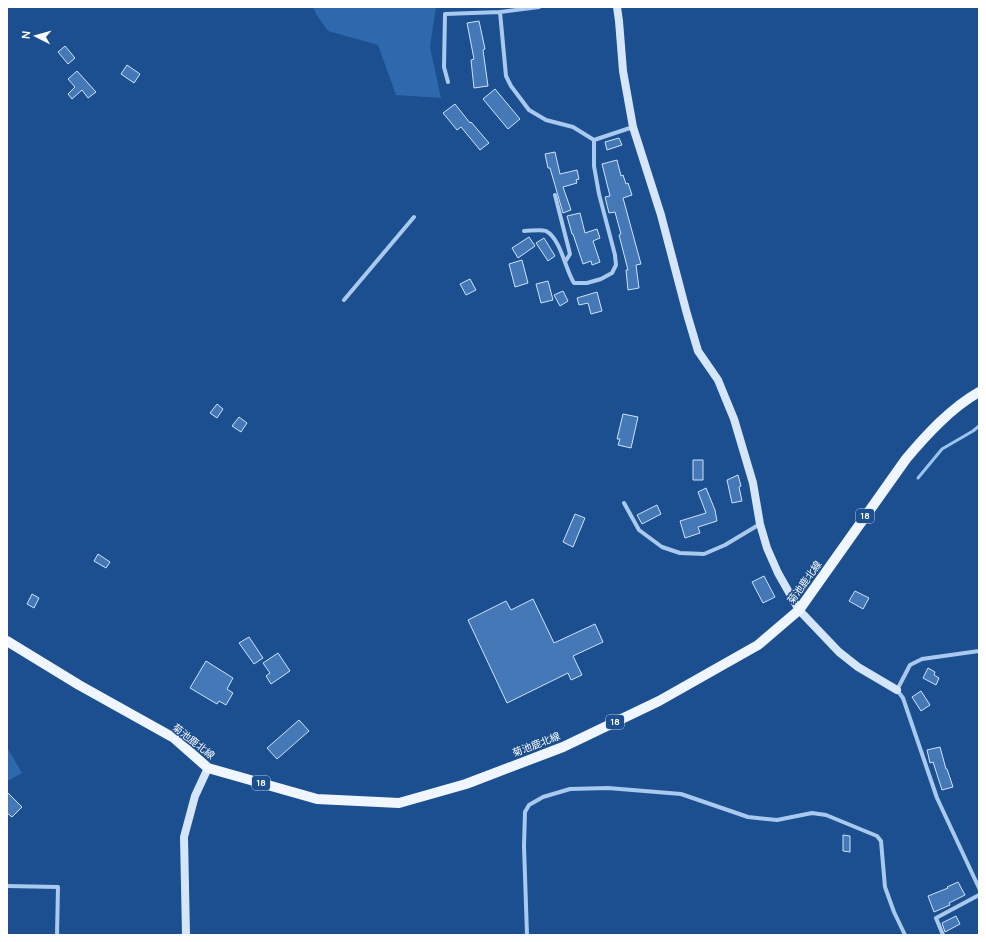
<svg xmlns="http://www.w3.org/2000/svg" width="986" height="942" font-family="Manrope,'Noto Sans JP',sans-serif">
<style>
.green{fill:#2e69ad}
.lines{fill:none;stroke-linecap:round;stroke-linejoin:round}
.stream{stroke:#9cc4f0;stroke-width:3}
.building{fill:#4478b7;stroke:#cfe3fa}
.street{stroke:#a9c9ee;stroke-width:4}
.secondary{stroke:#d6e6fa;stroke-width:8}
.primary{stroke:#f0f6ff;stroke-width:10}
.labels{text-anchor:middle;stroke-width:3;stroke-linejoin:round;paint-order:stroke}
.shield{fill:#1b4f8f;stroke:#bbcadd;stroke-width:1}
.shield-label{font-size:9px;font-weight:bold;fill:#fff}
.street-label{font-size:10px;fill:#fff;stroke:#1b4f8f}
</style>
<rect width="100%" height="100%" fill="#1b4f8f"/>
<path class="green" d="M 313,7 L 436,7 L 430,47 L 441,98 L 396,95 L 378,45 L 328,31 L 316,14 Z
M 7,747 L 22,773 L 7,781 Z"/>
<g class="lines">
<path class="stream" d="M 918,478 L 942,449 L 973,431 L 979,426"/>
</g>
<path class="building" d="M 479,21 L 485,49 L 483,50 L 488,86 L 474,88 L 471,60 L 474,59 L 467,23 Z
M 65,46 L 75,58 L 68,64 L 58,52 Z
M 127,65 L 140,74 L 134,83 L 121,74 Z
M 77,71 L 96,92 L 88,98 L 82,90 L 72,99 L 68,94 L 75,87 L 68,79 Z
M 495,89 L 520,119 L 508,129 L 483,99 Z
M 455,104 L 470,123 L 471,122 L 489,143 L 480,150 L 461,127 L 457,130 L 443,113 Z
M 619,138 L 622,145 L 607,150 L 605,142 Z
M 555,152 L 560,174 L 577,170 L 579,179 L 576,180 L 577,183 L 563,187 L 571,210 L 563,213 L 550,168 L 548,168 L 545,154 Z
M 617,160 L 621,176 L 623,175 L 626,184 L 628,183 L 632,195 L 623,198 L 641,264 L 636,265 L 639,288 L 628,290 L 626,270 L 628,270 L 619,235 L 621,234 L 615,212 L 609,213 L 605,197 L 610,196 L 602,164 Z
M 580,213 L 585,233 L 597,229 L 600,238 L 593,241 L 600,262 L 592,265 L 591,261 L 583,264 L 573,234 L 572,234 L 567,216 Z
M 529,237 L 535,246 L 518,258 L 512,248 Z
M 544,238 L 555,256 L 548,261 L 536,243 Z
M 522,260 L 528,283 L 515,287 L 509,264 Z
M 470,279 L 476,290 L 466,295 L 460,284 Z
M 548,281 L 553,300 L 541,303 L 536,284 Z
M 563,291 L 568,301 L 560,306 L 554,295 Z
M 597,292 L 602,311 L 591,314 L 588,303 L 579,305 L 577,298 Z
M 217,404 L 223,409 L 217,418 L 210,413 Z
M 623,414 L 638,417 L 631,448 L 618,445 L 620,439 L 617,439 Z
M 239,417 L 247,423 L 241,432 L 232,426 Z
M 693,460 L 703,460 L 703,480 L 693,480 Z
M 738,475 L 741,486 L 739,487 L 742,501 L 732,503 L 727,480 Z
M 706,488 L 715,510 L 717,521 L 698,527 L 700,533 L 685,538 L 680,521 L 706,513 L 698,492 Z
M 657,505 L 661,514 L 642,524 L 637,515 Z
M 575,514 L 585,518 L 573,547 L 563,542 Z
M 98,554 L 110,562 L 106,568 L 94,561 Z
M 764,576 L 775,597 L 763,603 L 752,582 Z
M 855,591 L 869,598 L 863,609 L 849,601 Z
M 32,594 L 39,598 L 34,608 L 27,604 Z
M 533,599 L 554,643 L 595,624 L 603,642 L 573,656 L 582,675 L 571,680 L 568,673 L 507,703 L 468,620 L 506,601 L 511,610 Z
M 249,637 L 263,658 L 254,664 L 239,643 Z
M 278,653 L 290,671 L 271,684 L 266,676 L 270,673 L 263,663 Z
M 206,661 L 233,678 L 227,689 L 233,693 L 226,705 L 219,701 L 217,704 L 190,688 Z
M 928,668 L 935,672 L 934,675 L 939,678 L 936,685 L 923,678 Z
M 921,691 L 930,705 L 921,711 L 912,697 Z
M 299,720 L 309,731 L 277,759 L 267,748 Z
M 940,747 L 946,769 L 947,769 L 953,787 L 942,790 L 933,762 L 930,763 L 927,750 Z
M 7,792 L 22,807 L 12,817 L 7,813 Z
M 843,835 L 850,836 L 850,852 L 843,851 Z
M 958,882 L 965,895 L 949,903 L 950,905 L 934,912 L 928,896 L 948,888 L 947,887 Z
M 956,916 L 960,924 L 945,932 L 942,923 Z"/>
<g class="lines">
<path class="street" d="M 539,7 L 500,12 L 506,76 L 511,86 L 529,110 L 546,120 L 573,127 L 594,140
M 448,82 L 444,67 L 445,14 L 500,12
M 594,140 L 633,127
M 555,195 L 570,254 L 565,262
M 524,231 C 530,231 541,229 546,231 C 561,239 565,269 574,283 L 587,283 L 601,279 L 612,273 L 616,265 L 615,255 L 599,194 L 594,166 L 594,140
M 344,300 L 414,217
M 624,503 L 639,530 L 662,547 L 680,553 L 704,554 L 725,545 L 760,524
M 979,651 L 922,659 L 910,665 L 897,690 L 903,698 L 937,798 L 979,888
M 7,886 L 58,887 L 57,935
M 527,935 L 524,846 L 525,812 L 529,805 L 543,797 L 570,789 L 608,788 L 681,794 L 748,817 L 777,820 L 812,813 L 826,815 L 877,836 L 881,841 L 885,887 L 894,912 L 905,935
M 943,935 L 936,918 L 979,895"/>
<path class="secondary" d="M 617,7 L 619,21 L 623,71 L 633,127 L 661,215 L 687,314 L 698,351 L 718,380 L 734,419 L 753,483 L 760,524 L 767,548 L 778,573 L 799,610 L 839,652 L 858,667 L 897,690
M 186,935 L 184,837 L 195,796 L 208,768"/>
<path class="primary" d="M 7,641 L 79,685 L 174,738 L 208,768 L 317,799 L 399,803 L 466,784 L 563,747 L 659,701 L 758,645 L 799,610 L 906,459 C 927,434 951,408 979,392"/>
</g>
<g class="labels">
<g class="shield">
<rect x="856" y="509" width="18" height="14" rx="3"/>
<rect x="606" y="715" width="18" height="14" rx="3"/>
<rect x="252" y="776" width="18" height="14" rx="3"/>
</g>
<g class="shield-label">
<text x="865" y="519">18</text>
<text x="615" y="725">18</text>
<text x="261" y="786">18</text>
</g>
<g class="street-label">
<text transform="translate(804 582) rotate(-54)" y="4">菊池鹿北線</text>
<text transform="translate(194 741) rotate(38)" y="4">菊池鹿北線</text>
<text transform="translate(536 744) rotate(-21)" y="4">菊池鹿北線</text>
</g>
</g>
<rect width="986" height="942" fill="none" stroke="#ffffff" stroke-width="16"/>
<g transform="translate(36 36) rotate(276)" stroke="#1b4f8f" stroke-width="3" paint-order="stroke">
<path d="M0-3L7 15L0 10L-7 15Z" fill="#ffffff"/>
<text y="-6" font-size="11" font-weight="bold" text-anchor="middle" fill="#ffffff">N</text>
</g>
</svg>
